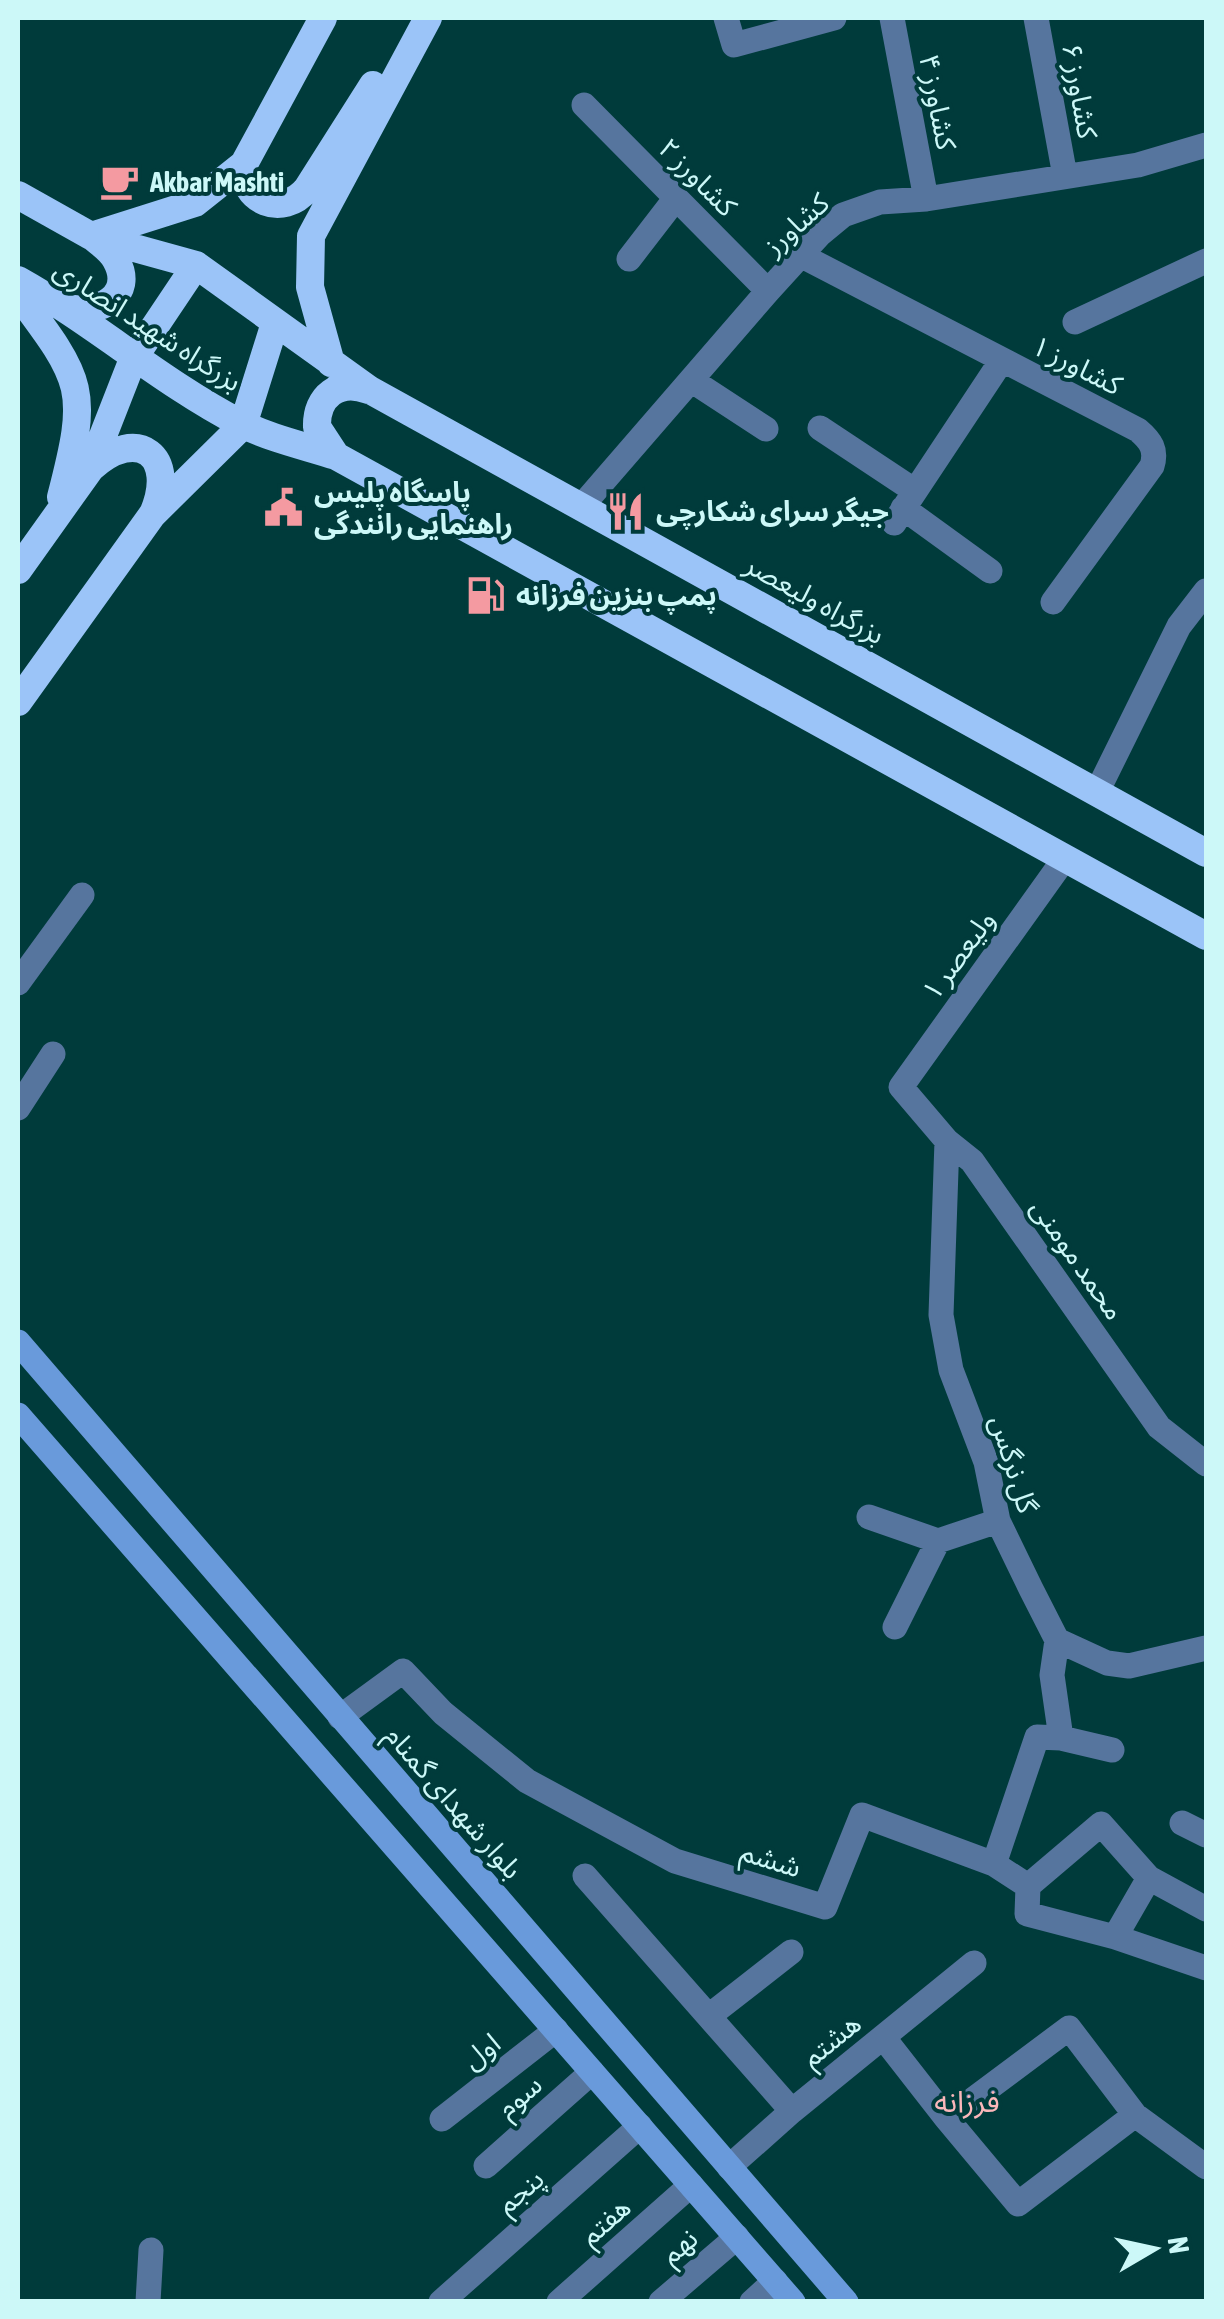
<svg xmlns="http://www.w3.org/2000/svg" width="1224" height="2319" font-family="'Asap Condensed','Noto Sans Arabic',sans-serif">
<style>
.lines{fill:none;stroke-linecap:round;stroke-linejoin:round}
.minor{stroke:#56759e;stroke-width:25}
.secondary{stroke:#699adb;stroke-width:25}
.trunk{stroke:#9bc4f8;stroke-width:28}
.labels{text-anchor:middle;stroke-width:8;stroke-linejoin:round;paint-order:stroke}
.street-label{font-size:28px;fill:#ccf8f8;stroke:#003b3b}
.poi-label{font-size:28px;font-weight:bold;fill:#ccf8f8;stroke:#003b3b;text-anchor:start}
.neighbourhood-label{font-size:30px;fill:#fbb7ba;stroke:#003b3b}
</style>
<rect width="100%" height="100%" fill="#003b3b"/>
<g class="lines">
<path class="minor" d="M 726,18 L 734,45 L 834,18
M 892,18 L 926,199
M 1036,18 L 1065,176
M 584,105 L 768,291
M 800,255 L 1138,430 C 1151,441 1157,450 1152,466 L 1053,602
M 629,259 L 676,198
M 1075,322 L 1206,261
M 691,380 L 766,429
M 820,428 L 915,491
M 581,507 L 768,291 L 820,234 L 843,215 L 880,202 L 926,199 L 1138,165 L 1206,145
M 903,508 L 990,571
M 894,523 L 1002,360
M 1097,792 L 1179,626 L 1206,591
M 1065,858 L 901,1087 L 947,1141 L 972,1161 L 1159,1427 L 1206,1464
M 18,983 L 82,895
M 18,1108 L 53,1054
M 947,1141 L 941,1315 L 951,1370 L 986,1462 L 998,1521 L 1031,1589 L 1057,1640 L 1107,1663 L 1129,1666 L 1206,1648
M 869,1517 L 938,1541
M 895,1627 L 938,1541 L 998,1521
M 340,1717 L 403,1671 L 443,1713 L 527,1781 L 675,1861 L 825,1907 L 862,1815 L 994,1864 L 1037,1737 L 1061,1738 L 1052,1675 L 1057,1640
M 1061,1738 L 1112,1750
M 1182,1823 L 1206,1835
M 994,1864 L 1028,1886 L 1101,1824 L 1149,1878 L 1206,1909
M 585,1876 L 792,2111
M 1028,1886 L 1027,1914 L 1115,1937 L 1206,1968
M 1115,1937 L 1149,1878
M 709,2016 L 791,1952
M 883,2037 L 947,2119 L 1069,2028 L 1135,2115 L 1206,2167
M 442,2119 L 556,2030
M 947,2119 L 1018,2204 L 1135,2115
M 486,2166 L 592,2072
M 729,2167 L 792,2111 L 974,1963
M 148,2302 L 151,2250
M 441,2302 L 640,2126
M 559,2302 L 691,2185
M 661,2302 L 737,2237
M 752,2302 L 775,2281"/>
<path class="secondary" d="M 18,1342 L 846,2302
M 18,1415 L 793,2302"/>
<path class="trunk" d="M 244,164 C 241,202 283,218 307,189 L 373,85
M 18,195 L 91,236 L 196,265 L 370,390 L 1206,853
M 91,236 L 195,203 L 244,164 L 323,18
M 18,280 C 95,323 161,382 240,423 C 269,438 305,446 336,456 L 1206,936
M 18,294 C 84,382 89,389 61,497
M 67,308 C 98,315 136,296 116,260 C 111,250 101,244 93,237
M 331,363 L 310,287 L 311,236 L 428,18
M 336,456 L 317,427 C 316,396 339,379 368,390
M 91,468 C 138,425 178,456 153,514
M 18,570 L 90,469 L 133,359 L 196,265
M 18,702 L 152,515 L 243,425 L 275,323"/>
</g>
<defs>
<symbol id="cafe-bare" viewBox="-9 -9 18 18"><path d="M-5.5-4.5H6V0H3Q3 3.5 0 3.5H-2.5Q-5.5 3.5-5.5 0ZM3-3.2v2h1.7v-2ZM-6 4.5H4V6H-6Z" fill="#f49aa1" stroke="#003b3b" stroke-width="2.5" paint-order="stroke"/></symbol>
<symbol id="civic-bare" viewBox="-9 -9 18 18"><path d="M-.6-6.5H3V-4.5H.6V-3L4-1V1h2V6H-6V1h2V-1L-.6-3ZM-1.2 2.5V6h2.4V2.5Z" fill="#f49aa1" stroke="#003b3b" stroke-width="2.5" paint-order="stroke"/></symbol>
<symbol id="restaurant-bare" viewBox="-9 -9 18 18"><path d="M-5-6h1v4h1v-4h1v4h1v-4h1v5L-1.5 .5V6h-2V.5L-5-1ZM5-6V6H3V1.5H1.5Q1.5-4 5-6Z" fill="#f49aa1" stroke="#003b3b" stroke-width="2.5" paint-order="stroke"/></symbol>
<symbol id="fuel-bare" viewBox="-9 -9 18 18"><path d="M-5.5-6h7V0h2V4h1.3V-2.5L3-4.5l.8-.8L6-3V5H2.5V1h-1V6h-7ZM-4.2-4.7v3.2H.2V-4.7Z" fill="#f49aa1" stroke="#003b3b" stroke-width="2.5" paint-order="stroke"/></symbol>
</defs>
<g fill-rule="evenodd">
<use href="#cafe-bare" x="92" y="154" width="55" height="55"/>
<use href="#civic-bare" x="256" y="480" width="55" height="55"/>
<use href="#restaurant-bare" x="598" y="484" width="55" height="55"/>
<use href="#fuel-bare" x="458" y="568" width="55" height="55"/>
</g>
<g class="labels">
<g class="street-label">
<text transform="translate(1080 91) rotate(80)" y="10">کشاورز ۶</text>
<text transform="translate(938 102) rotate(79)" y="10">کشاورز ۴</text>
<text transform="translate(698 177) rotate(45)" y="10">کشاورز ۲</text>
<text transform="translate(796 224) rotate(-42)" y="10">کشاورز</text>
<text transform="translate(148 325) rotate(33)" y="10">بزرگراه شهید انصاری</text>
<text transform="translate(1077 365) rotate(27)" y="10">کشاورز ۱</text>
<text transform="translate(815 599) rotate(29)" y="10">بزرگراه ولیعصر</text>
<text transform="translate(958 955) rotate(-54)" y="10">ولیعصر ۱</text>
<text transform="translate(1078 1259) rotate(55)" y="10">محمد مومنی</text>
<text transform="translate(1014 1464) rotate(73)" y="10">گل نرگس</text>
<text transform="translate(454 1802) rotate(49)" y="10">بلوار شهدای گمنام</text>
<text transform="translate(771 1859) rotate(17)" y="10">ششم</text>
<text transform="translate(831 2040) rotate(-39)" y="10">هشتم</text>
<text transform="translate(481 2051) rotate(-38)" y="10">اول</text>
<text transform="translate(519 2096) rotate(-41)" y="10">سوم</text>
<text transform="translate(520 2191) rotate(-41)" y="10">پنجم</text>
<text transform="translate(605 2221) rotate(-41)" y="10">هفتم</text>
<text transform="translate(679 2246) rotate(-40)" y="10">نهم</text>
</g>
<g class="poi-label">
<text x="150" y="192">Akbar Mashti</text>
<text x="314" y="502">پاسگاه پلیس<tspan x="314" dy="32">راهنمایی رانندگی</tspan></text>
<text x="656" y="521">جیگر سرای شکارچی</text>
<text x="516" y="605">پمپ بنزین فرزانه</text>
</g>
<g class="neighbourhood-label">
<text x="967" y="2112">فرزانه</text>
</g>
</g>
<rect width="1224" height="2319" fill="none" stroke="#ccf8f8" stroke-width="40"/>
<g transform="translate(1154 2249) rotate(81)" stroke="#003b3b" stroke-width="8" paint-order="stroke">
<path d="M0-8L18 38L0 25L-18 38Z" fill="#ccf8f8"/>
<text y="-15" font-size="28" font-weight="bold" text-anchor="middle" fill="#ccf8f8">N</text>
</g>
</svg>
